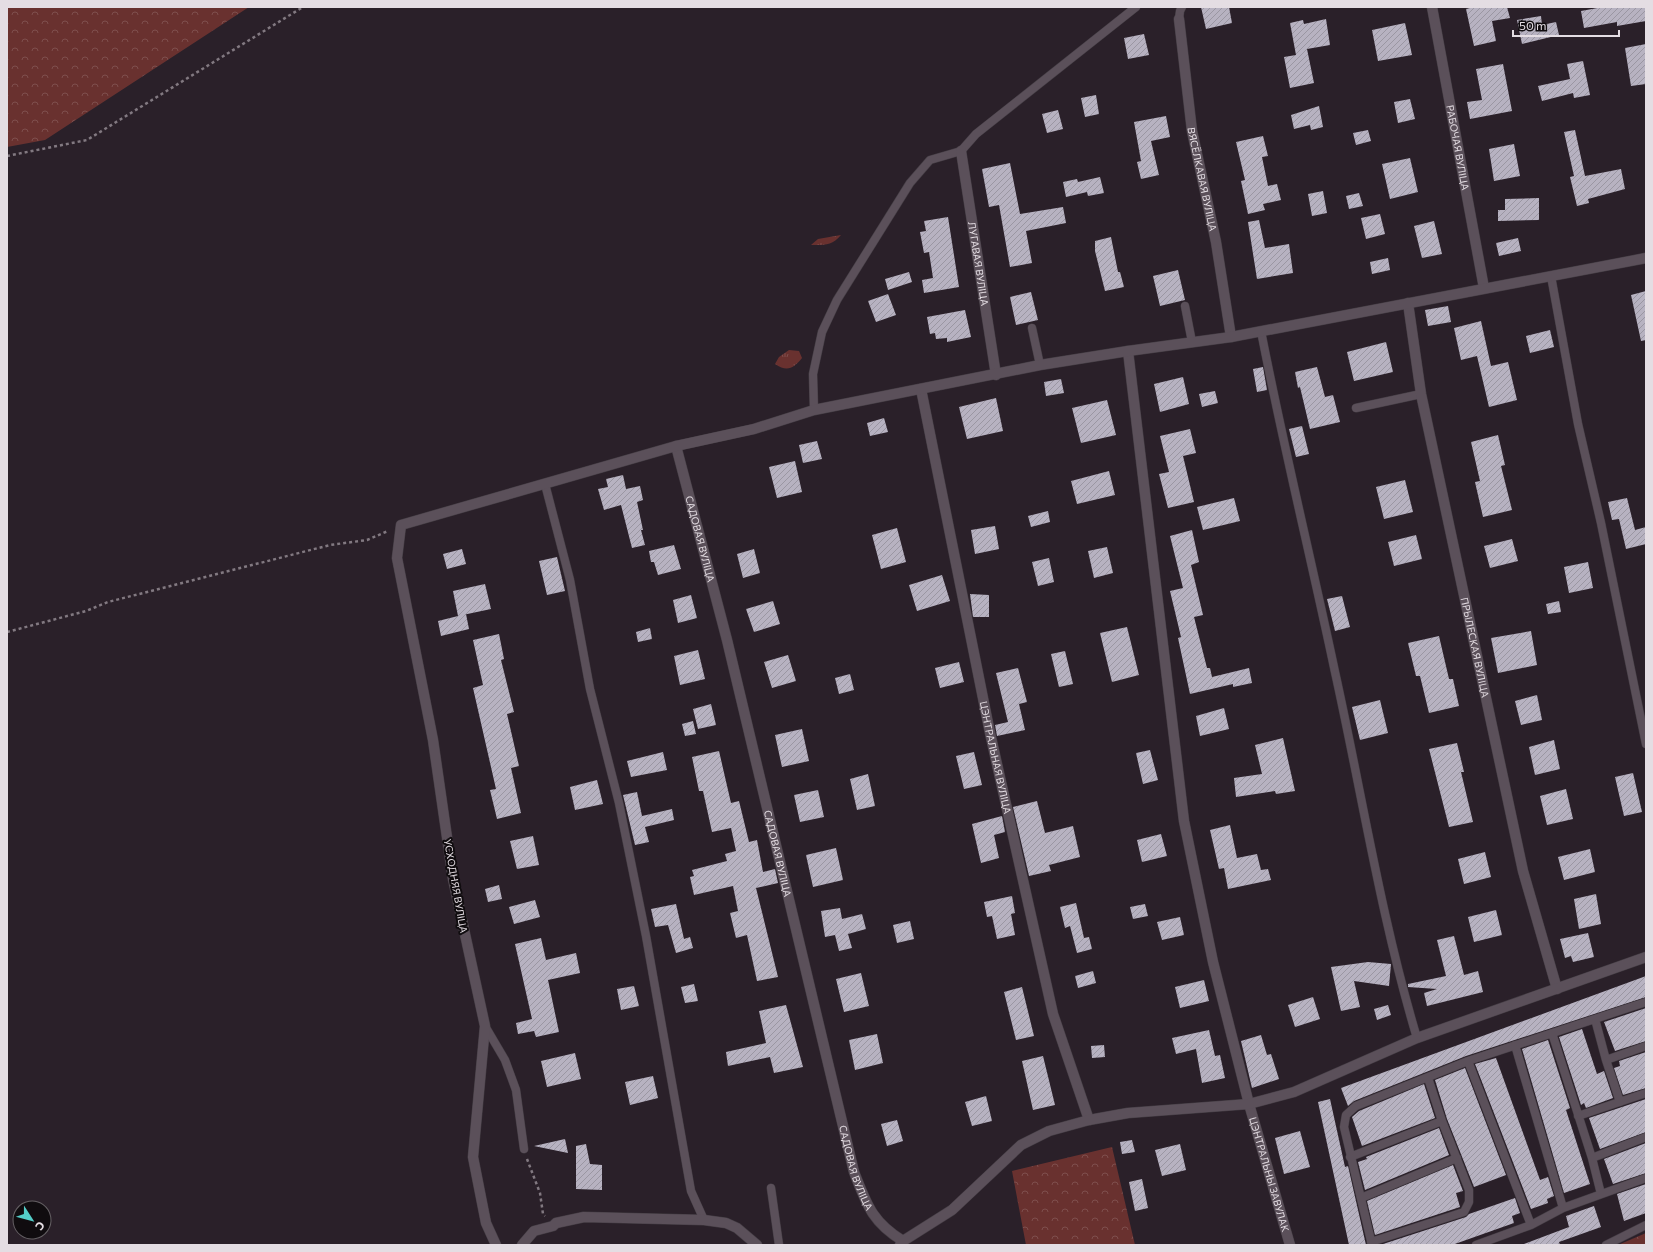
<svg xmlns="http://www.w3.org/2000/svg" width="1653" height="1252" font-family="Commissioner,sans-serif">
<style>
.grass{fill:url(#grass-tufts)}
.forest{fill:url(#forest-crowns)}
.building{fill:url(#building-hatch)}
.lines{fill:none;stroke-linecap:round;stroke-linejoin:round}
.service-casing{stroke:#443d44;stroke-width:9}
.minor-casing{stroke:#443d44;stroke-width:11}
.path{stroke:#827981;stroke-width:2.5;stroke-dasharray:3 3;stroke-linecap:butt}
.service{stroke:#5b505a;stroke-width:8}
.minor{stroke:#5b505a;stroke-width:10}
.labels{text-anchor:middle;stroke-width:4;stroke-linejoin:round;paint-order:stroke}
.street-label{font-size:10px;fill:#e4dde3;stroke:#100c0f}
</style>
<defs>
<pattern id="grass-tufts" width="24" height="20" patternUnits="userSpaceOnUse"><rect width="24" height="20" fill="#69312f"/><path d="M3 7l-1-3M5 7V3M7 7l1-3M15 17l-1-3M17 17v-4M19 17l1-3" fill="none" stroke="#7e4e4d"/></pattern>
<pattern id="forest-crowns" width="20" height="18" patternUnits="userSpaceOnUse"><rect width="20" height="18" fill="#69312f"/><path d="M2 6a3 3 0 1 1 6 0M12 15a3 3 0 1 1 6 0" fill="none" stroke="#7e4e4d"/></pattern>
<pattern id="building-hatch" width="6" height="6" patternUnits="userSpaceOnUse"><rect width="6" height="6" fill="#b7b2c1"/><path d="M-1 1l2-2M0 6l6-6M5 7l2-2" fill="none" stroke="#9a96a2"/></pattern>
</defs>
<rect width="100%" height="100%" fill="#2a2029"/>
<path class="grass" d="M 841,235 C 832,246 824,245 811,245 L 818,239 Z
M 789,350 L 799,351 L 802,358 C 793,369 787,372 775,364 L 779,357 Z"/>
<path class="forest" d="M 7,7 L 249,7 L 45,140 L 7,147 Z
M 1112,1147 L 1135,1245 L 1026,1245 L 1012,1171 Z
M 1646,1233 L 1646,1245 L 1618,1245 Z"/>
<path class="building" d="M 1201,7 L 1229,7 L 1232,23 L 1206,29 Z
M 1474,7 L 1507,7 L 1510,18 L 1492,21 L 1496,41 L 1474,46 L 1466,9 Z
M 1603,7 L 1646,7 L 1646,21 L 1617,26 L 1617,22 L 1584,28 L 1581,11 Z
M 1541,16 L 1542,25 L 1556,22 L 1559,35 L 1522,44 L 1517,20 Z
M 1326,19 L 1330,45 L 1307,49 L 1314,83 L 1290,88 L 1284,57 L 1296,55 L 1290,23 L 1303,20 L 1304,24 Z
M 1405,23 L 1412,55 L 1378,61 L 1372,30 Z
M 1144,34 L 1149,55 L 1128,59 L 1124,38 Z
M 1646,44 L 1646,84 L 1631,86 L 1625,48 Z
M 1583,61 L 1590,95 L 1574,98 L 1573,93 L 1542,101 L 1538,86 L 1570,79 L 1567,64 Z
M 1503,64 L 1512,111 L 1470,119 L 1467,102 L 1482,100 L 1476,69 Z
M 1096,95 L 1099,114 L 1085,117 L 1081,98 Z
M 1410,99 L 1415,119 L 1398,123 L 1394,102 Z
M 1319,106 L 1323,127 L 1311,130 L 1310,125 L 1294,129 L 1291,115 Z
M 1058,110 L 1063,129 L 1047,133 L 1042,114 Z
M 1166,116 L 1170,137 L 1151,141 L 1159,175 L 1141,179 L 1137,162 L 1141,161 L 1134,122 Z
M 1368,130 L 1371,141 L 1356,145 L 1353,133 Z
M 1575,130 L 1585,176 L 1621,169 L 1625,189 L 1588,199 L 1589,203 L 1577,206 L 1570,177 L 1574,176 L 1564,132 Z
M 1263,136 L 1268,156 L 1262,157 L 1268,186 L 1277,184 L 1281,200 L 1263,204 L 1265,210 L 1248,214 L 1241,181 L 1245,180 L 1236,142 Z
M 1514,144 L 1520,176 L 1494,181 L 1489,149 Z
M 1410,158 L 1418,192 L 1390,199 L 1382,164 Z
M 1010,163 L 1020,214 L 1063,207 L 1066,223 L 1026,231 L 1032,263 L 1010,267 L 999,205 L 989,207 L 982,169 Z
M 1100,177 L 1104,193 L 1088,196 L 1087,192 L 1066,197 L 1063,182 L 1077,179 L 1078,182 Z
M 1323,191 L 1327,213 L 1312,216 L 1308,194 Z
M 1359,193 L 1363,206 L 1349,209 L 1346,196 Z
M 1539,198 L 1539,220 L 1498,221 L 1498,210 L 1505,210 L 1505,199 Z
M 1380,214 L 1385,234 L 1366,239 L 1361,218 Z
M 948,217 L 959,287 L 924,293 L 922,280 L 933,278 L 929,252 L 924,253 L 920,232 L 926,231 L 924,221 Z
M 1259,220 L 1265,248 L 1289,244 L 1293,273 L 1257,279 L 1248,222 Z
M 1434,221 L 1442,254 L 1422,258 L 1414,226 Z
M 1111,237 L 1118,272 L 1120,272 L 1124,287 L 1105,291 L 1095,251 L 1095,241 Z
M 1518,238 L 1521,251 L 1499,256 L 1496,243 Z
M 1388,258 L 1390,270 L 1372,274 L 1370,262 Z
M 1178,270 L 1185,300 L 1160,306 L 1153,276 Z
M 909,272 L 912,282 L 888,290 L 885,279 Z
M 1646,291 L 1646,340 L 1641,341 L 1631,295 Z
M 1031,292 L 1038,320 L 1016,325 L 1010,297 Z
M 888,294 L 896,315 L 876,322 L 868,301 Z
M 1448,306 L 1451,322 L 1428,326 L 1425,310 Z
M 965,310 L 971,337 L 947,342 L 947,338 L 936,339 L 935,333 L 930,334 L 927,317 Z
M 1481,321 L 1491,366 L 1508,362 L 1517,400 L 1489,407 L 1477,356 L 1461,360 L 1454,328 Z
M 1550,330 L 1554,347 L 1530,353 L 1526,336 Z
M 1386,342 L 1393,372 L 1354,381 L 1347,352 Z
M 1263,367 L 1267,390 L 1257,392 L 1253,369 Z
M 1317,367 L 1325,397 L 1333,395 L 1340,422 L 1310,429 L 1300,387 L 1298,388 L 1295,372 Z
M 1183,377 L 1189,404 L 1160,412 L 1154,384 Z
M 1061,379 L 1064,393 L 1046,396 L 1044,382 Z
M 1215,391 L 1218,403 L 1202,407 L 1199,394 Z
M 996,398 L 1003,431 L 967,439 L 959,407 Z
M 1107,400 L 1116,435 L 1081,443 L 1072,408 Z
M 884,418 L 888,432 L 870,436 L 867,423 Z
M 1302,426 L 1309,454 L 1296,457 L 1289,429 Z
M 1190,429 L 1196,453 L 1183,456 L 1194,502 L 1168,508 L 1159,474 L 1169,472 L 1160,436 Z
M 1498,435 L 1505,465 L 1501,466 L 1512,510 L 1483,517 L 1475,482 L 1480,481 L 1471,442 Z
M 817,441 L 822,459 L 803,463 L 799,445 Z
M 795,461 L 802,492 L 777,498 L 769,467 Z
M 1109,471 L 1115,495 L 1077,504 L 1071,481 Z
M 623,475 L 626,489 L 640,486 L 643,500 L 637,502 L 643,530 L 641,530 L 645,545 L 632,548 L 621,505 L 604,510 L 598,489 L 608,487 L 606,479 Z
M 1405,480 L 1413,512 L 1384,519 L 1376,487 Z
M 1234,498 L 1240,521 L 1203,530 L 1197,507 Z
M 1627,498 L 1635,530 L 1646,527 L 1646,544 L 1626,549 L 1619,519 L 1612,520 L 1608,502 Z
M 1048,511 L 1050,522 L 1031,527 L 1028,516 Z
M 995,526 L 999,549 L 975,554 L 971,530 Z
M 897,528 L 906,562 L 881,569 L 872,535 Z
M 1192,530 L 1199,562 L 1191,565 L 1203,615 L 1194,617 L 1207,668 L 1210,668 L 1212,677 L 1249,668 L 1252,683 L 1233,687 L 1233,684 L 1190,694 L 1178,638 L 1181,637 L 1170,591 L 1183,588 L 1170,536 Z
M 1416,535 L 1422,559 L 1394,566 L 1388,542 Z
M 1512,539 L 1518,561 L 1490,568 L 1484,546 Z
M 674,545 L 681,569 L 658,575 L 654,562 L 651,562 L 649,551 Z
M 1107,547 L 1113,573 L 1094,578 L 1088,551 Z
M 462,549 L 466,564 L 447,569 L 443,554 Z
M 754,549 L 760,573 L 743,578 L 737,554 Z
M 557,557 L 565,591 L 547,595 L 539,561 Z
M 1049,558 L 1054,582 L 1038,586 L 1032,562 Z
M 1588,562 L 1593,588 L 1569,593 L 1564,567 Z
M 942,575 L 950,601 L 917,611 L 909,585 Z
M 485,584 L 491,609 L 458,616 L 453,591 Z
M 970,594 L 989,595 L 989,617 L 973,617 Z
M 691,595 L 697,618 L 678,623 L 673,600 Z
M 1342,596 L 1350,627 L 1335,631 L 1327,599 Z
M 773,601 L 780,624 L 754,632 L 746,609 Z
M 1559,601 L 1561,612 L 1548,614 L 1546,604 Z
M 466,614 L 469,629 L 441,636 L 438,621 Z
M 1127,627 L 1139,675 L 1112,682 L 1100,633 Z
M 650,628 L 652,639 L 638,642 L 636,632 Z
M 1531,631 L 1537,665 L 1498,673 L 1491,638 Z
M 499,634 L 504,659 L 501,660 L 514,712 L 507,714 L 519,766 L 511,768 L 521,813 L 497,819 L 490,790 L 496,789 L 473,688 L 483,685 L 473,640 Z
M 1439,636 L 1449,679 L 1453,679 L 1459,706 L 1429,713 L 1420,676 L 1416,676 L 1408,643 Z
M 698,650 L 705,679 L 680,685 L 674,656 Z
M 1065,651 L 1073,684 L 1059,687 L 1051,654 Z
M 788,655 L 796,681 L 772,688 L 764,662 Z
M 959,662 L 964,682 L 940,688 L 935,668 Z
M 1018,668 L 1027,702 L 1019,704 L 1025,730 L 997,736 L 995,725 L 1008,722 L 996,673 Z
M 850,674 L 854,690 L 839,694 L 835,678 Z
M 1537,695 L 1542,720 L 1521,725 L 1515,701 Z
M 1380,700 L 1388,733 L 1360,740 L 1352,707 Z
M 711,704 L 716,725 L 698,729 L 693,709 Z
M 1224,708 L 1229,729 L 1200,736 L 1196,716 Z
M 693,721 L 696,734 L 685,736 L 682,724 Z
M 802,729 L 809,761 L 782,767 L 775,735 Z
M 1283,738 L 1295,791 L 1276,794 L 1275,791 L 1236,797 L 1234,778 L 1262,774 L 1255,745 Z
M 1554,740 L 1560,769 L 1535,775 L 1529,747 Z
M 1457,743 L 1464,772 L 1461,772 L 1473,822 L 1449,827 L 1429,749 Z
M 1150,750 L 1158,780 L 1143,784 L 1136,753 Z
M 719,751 L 731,803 L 739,801 L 749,842 L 757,840 L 763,872 L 775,869 L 778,883 L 756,888 L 778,977 L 757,981 L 747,935 L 736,938 L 730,913 L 738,911 L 733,886 L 694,895 L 690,877 L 694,876 L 692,870 L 727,861 L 725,854 L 736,851 L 731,828 L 712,832 L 703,791 L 699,791 L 692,757 Z
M 663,752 L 667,770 L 631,777 L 627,761 Z
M 974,752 L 982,785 L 964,789 L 956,756 Z
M 1633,773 L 1642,812 L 1624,816 L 1615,777 Z
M 868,774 L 875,806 L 857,810 L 850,779 Z
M 597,780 L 603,804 L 575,810 L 570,787 Z
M 1566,789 L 1573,819 L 1547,825 L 1540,796 Z
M 818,790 L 824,817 L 800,822 L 794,795 Z
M 637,792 L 642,816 L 672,809 L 674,820 L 645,827 L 649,842 L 635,845 L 623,795 Z
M 1037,801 L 1045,833 L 1073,826 L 1080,857 L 1049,865 L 1051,871 L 1029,876 L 1013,807 Z
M 1002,816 L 1005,832 L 994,835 L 999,858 L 981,863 L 972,824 Z
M 1230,825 L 1237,858 L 1257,854 L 1261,870 L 1268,869 L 1271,880 L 1228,889 L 1224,868 L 1219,869 L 1210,830 Z
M 1161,834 L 1167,856 L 1142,862 L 1137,840 Z
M 533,836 L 539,865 L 517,869 L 510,841 Z
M 836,848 L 843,880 L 813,887 L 806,855 Z
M 1590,849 L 1595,872 L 1564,880 L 1558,857 Z
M 1485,852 L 1491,877 L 1464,884 L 1458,859 Z
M 499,885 L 502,899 L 488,902 L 485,889 Z
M 1596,894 L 1601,924 L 1579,929 L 1574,899 Z
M 1012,896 L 1015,913 L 1011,914 L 1015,935 L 997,939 L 992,916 L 987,917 L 984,902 Z
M 535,900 L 540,917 L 514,924 L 509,907 Z
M 1076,903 L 1084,938 L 1089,937 L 1092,949 L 1077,953 L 1070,926 L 1065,928 L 1060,907 Z
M 676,904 L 684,939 L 690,937 L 693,948 L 676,953 L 668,925 L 655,927 L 651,909 Z
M 1145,904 L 1148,916 L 1133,919 L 1130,907 Z
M 840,908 L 842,919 L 862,914 L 866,929 L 848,934 L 852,948 L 839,951 L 835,935 L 825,937 L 821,911 Z
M 1496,910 L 1502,935 L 1474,942 L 1468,917 Z
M 1180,917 L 1184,935 L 1162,940 L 1157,922 Z
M 910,921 L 914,939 L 897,943 L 893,925 Z
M 1588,933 L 1594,957 L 1573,962 L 1571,956 L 1565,958 L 1560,939 Z
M 1454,936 L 1464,975 L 1478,971 L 1483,992 L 1427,1006 L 1424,993 L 1437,989 L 1408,987 L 1408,984 L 1446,976 L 1437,940 Z
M 541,938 L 546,960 L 576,953 L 580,973 L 548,980 L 559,1032 L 536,1037 L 534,1031 L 518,1034 L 516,1023 L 532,1019 L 515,944 Z
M 1368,962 L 1391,964 L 1389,986 L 1354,981 L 1360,1007 L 1341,1011 L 1331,967 Z
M 1093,971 L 1096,983 L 1078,988 L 1075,976 Z
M 861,973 L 869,1006 L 844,1012 L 836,979 Z
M 1646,976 L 1646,997 L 1466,1056 L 1354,1101 L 1348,1106 L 1341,1088 Z
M 1204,980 L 1209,1001 L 1180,1008 L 1175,987 Z
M 694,984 L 698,1001 L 685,1003 L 681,987 Z
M 634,986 L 639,1006 L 621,1010 L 617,989 Z
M 1022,987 L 1034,1036 L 1016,1040 L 1004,992 Z
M 1313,997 L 1320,1019 L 1295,1027 L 1288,1005 Z
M 786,1005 L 803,1067 L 774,1073 L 770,1057 L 728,1066 L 726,1052 L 766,1043 L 759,1011 Z
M 1388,1005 L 1391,1015 L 1377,1020 L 1374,1009 Z
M 1646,1008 L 1646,1041 L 1615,1051 L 1604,1022 Z
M 1582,1029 L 1597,1074 L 1604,1071 L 1613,1098 L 1586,1108 L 1584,1103 L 1581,1105 L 1559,1037 Z
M 1209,1030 L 1215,1056 L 1220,1055 L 1225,1078 L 1202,1083 L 1196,1049 L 1176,1054 L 1172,1038 Z
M 877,1034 L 883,1063 L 855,1070 L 849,1040 Z
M 1261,1035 L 1267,1055 L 1271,1054 L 1279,1079 L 1252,1088 L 1241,1041 Z
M 1548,1040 L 1570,1108 L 1566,1110 L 1590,1184 L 1564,1193 L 1522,1049 Z
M 1104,1045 L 1105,1057 L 1092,1058 L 1091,1046 Z
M 1646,1052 L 1646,1088 L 1623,1095 L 1614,1068 L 1620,1066 L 1619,1061 Z
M 575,1053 L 581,1079 L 547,1087 L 541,1061 Z
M 1043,1056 L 1055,1105 L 1033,1110 L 1022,1061 Z
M 1496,1058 L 1540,1180 L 1548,1177 L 1554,1196 L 1547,1199 L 1548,1203 L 1531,1209 L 1475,1064 Z
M 1465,1068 L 1506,1175 L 1474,1187 L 1447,1119 L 1435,1080 Z
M 653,1076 L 658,1098 L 630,1105 L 625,1082 Z
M 1424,1084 L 1435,1118 L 1362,1146 L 1352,1117 L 1359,1111 Z
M 986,1096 L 992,1121 L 972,1126 L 965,1102 Z
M 1330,1099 L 1345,1167 L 1348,1166 L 1366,1245 L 1349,1245 L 1318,1102 Z
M 1646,1099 L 1646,1132 L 1600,1149 L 1589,1118 Z
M 897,1120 L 903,1141 L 887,1146 L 881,1124 Z
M 1439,1128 L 1449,1155 L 1365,1190 L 1358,1162 L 1367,1159 L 1366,1157 Z
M 1300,1131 L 1310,1167 L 1284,1174 L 1275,1138 Z
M 565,1139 L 568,1153 L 534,1146 Z
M 1132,1140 L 1135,1152 L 1122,1154 L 1120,1142 Z
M 1646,1143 L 1646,1173 L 1613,1184 L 1604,1159 Z
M 586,1144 L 590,1164 L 602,1165 L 602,1190 L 576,1189 L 576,1146 Z
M 1180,1144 L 1186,1170 L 1162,1176 L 1155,1150 Z
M 1453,1165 L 1463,1191 L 1456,1193 L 1460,1207 L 1375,1235 L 1367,1201 Z
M 1142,1179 L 1148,1208 L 1135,1211 L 1129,1182 Z
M 1646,1184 L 1646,1213 L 1624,1221 L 1617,1194 Z
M 1515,1198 L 1520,1213 L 1512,1216 L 1514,1223 L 1452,1245 L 1380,1245 L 1466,1217 L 1469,1214 Z
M 1594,1206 L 1601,1227 L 1559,1242 L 1560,1245 L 1525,1245 L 1524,1244 L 1569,1227 L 1566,1216 Z"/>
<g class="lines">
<defs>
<path id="service" d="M 1179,19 L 1180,11 L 1182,7
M 1551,276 L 1578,424 L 1601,523 L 1646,744
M 1185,306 L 1192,342
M 1032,328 L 1040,365
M 1261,331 C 1283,445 1311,558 1335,672 C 1362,794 1381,918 1417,1038
M 1356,408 L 1421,394
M 814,410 L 813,374 L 822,332 L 837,300 L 910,183 L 930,160 L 961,151 L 976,134 L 1136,7
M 545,484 L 570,580 L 590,689 L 619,803 L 646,936 L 691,1191 L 704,1220
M 1595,1019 L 1606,1060 L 1620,1102
M 485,1026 L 505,1060 L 516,1090 L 524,1149
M 1552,1033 L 1592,1158 L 1601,1194
M 1515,1045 L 1563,1208
M 1606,1060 L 1646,1046
M 1468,1061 L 1531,1225
M 1578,1116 L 1646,1093
M 1350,1157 L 1442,1121
M 1592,1158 L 1646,1137
M 771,1188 L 779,1245
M 1361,1198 L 1457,1158
M 1371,1242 L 1464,1212 L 1469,1202 L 1469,1190 L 1442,1121 L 1428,1078
M 1372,1245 L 1344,1127 L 1346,1115 L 1356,1106 L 1468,1061 L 1646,1002
M 1476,1245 L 1531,1225 L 1563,1208 L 1646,1178
M 1606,1245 L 1646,1225"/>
<g id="minor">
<path id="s1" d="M 1432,7 L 1484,288"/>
<path id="s2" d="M 1179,19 L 1192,131 L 1216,242 L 1231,337"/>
<path id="s3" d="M 961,151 L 996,375"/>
<path id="s4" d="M 1408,303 L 1421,394 L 1523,871 L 1557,989"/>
<path id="s5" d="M 1128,351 L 1184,821 L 1213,962 L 1249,1104 L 1290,1245"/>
<path id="s6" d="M 921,389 L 990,733 L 1053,1014 L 1089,1120"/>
<path id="s7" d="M 676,446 L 727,640 L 854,1172 C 867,1205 872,1222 903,1241 L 900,1245"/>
<path d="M 903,1241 L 952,1210 L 1021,1145 L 1049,1131 L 1089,1120 L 1128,1113 L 1249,1104 L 1294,1092 L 1417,1038 L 1646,957"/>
<path d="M 496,1245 L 486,1223 L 473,1157 L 485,1026 L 453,879 L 433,740 L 397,558 L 401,525 L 676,446 L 754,429 L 814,410 L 1040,365 L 1128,351 L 1231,337 L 1646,258"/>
<path d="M 522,1245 L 534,1231 L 553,1226 L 556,1223 L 584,1217 L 704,1220 L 726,1223 L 737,1228 L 757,1245"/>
</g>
</defs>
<use href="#service" class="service-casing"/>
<use href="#minor" class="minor-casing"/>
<path class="path" d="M 7,156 L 87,140 L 303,7
M 7,632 L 86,611 L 108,602 L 330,545 L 367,540 L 388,531
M 527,1159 L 540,1193 L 543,1214 L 545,1216"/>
<use href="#service" class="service"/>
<use href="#minor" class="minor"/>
</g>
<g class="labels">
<g class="street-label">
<text dy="4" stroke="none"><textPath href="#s1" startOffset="143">РАБОЧАЯ ВУЛІЦА</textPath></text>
<text dy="4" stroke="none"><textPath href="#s2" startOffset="162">ВЯСЁЛКАВАЯ ВУЛІЦА</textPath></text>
<text dy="4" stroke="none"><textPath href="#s3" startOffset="114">ЛУГАВАЯ ВУЛІЦА</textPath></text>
<text dy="4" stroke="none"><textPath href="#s7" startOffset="96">САДОВАЯ ВУЛІЦА</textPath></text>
<text dy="4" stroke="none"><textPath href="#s4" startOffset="351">ПРЫЛЕСКАЯ ВУЛІЦА</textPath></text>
<text dy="4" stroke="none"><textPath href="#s6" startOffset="376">ЦЭНТРАЛЬНАЯ ВУЛІЦА</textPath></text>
<text dy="4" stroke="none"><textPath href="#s7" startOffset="420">САДОВАЯ ВУЛІЦА</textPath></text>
<text transform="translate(456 886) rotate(80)" y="4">УСХОДНЯЯ ВУЛІЦА</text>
<text dy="4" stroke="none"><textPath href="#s7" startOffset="744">САДОВАЯ ВУЛІЦА</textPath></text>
<text dy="4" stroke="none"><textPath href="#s5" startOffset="837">ЦЭНТРАЛЬНЫ ЗАВУЛАК</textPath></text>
</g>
</g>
<rect width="1653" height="1252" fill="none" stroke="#e4dde3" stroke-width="16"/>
<g transform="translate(32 1220) rotate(126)"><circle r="19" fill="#100c0f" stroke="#656064"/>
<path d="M0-3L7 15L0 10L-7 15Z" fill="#54cdc8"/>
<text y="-6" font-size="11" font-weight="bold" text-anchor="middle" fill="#e4dde3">С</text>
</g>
<path d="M1513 30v6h106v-6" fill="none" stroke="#e4dde3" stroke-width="2"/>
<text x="1519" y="30" font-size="12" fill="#e4dde3" stroke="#100c0f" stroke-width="3" paint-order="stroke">50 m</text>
</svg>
